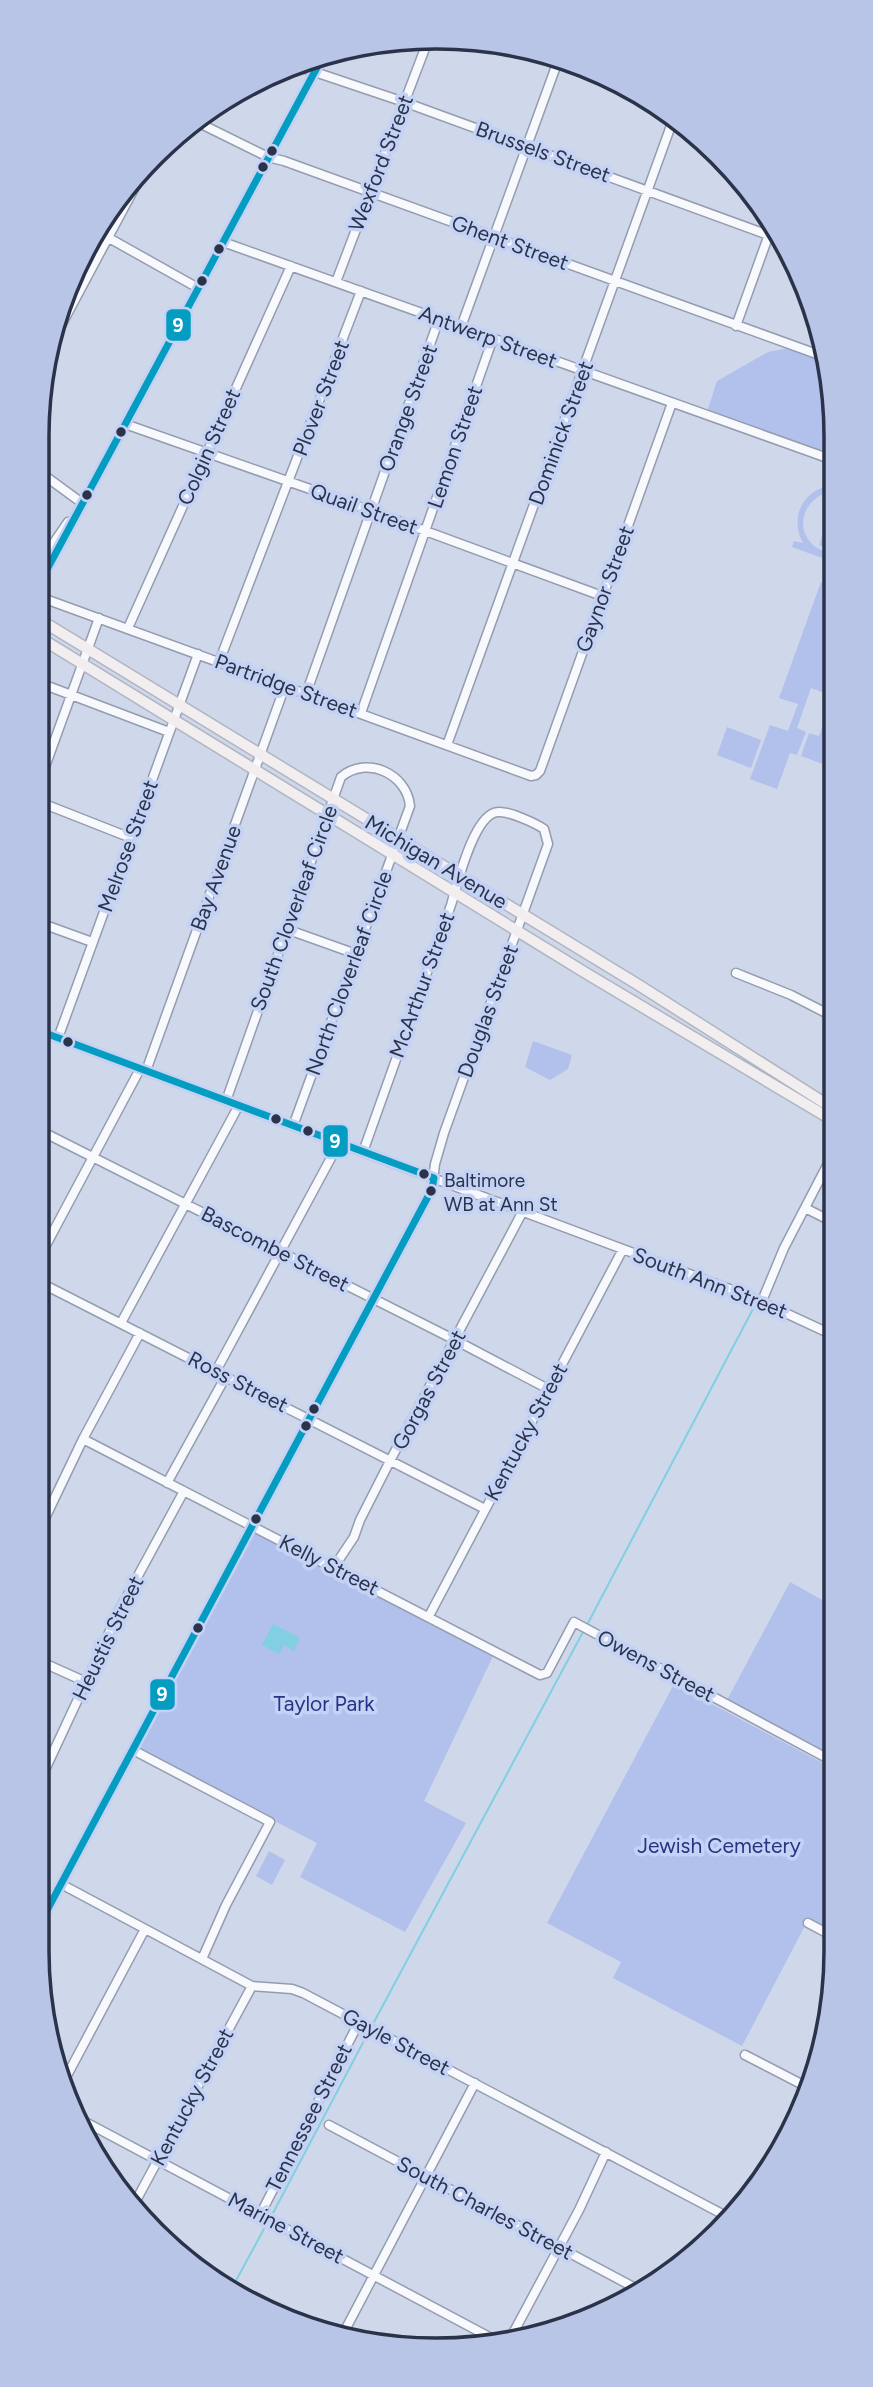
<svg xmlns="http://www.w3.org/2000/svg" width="873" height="2387" font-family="Figtree,sans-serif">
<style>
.green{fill:#b1c1ec}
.water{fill:#81cfe0}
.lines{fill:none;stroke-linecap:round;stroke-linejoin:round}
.stream{stroke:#81cfe0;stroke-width:2}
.minor-casing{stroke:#959caf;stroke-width:11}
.major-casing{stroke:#b0b5c2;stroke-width:13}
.minor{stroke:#f8f9fc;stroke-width:8}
.major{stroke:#f2eeef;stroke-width:10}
.bus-1-casing{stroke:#c4d2f5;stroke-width:12}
.bus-1{stroke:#049dc1;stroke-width:7}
.bus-dot{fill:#2b334a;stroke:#c4d2f5;stroke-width:2.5}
.labels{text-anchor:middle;stroke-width:7;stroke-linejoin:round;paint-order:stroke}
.bus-label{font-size:19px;fill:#2b334a;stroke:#c4d2f5;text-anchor:start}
.street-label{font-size:21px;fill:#2b334a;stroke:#c4d2f5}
.park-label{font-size:21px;fill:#243683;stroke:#c4d2f5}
.rim{fill:none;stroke:#2b334a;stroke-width:3.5}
.line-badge{stroke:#c4d2f5;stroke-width:2.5}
.badge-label{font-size:19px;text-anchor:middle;font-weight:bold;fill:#fff}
</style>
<rect width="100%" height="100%" fill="#cfd7ea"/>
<path class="green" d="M 795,347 L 825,357 L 833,384 L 833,448 L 829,459 L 706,415 L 717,381 L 768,352 Z
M 833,485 L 833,491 C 807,495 792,525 813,545 C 819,550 826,552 833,555 L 833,562 L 792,547 L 794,541 L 803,543 C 789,517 803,489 833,485 Z
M 833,505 L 833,550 L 819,545 Z
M 821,582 L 833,586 L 833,705 L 830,704 L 833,696 L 811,688 L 797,728 L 806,732 L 797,755 L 790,753 L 777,789 L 750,779 L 770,725 L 788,731 L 798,704 L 779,698 Z
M 829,707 L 833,708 L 834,741 L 829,752 L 834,754 L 834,768 L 801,756 L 809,733 L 819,736 Z
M 727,727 L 761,740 L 751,768 L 717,755 Z
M 533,1041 L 572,1055 L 568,1069 L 550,1080 L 525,1067 Z
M 252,1526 L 494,1654 L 424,1801 L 466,1823 L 405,1932 L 300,1877 L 317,1843 L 136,1749 Z
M 790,1582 L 835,1607 L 836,1758 L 727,1700 Z
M 674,1684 L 836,1770 L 836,1932 L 809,1918 L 742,2046 L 613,1978 L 621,1962 L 547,1923 Z
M 269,1851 L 285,1860 L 272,1885 L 256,1876 Z"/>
<path class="water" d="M 273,1624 L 300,1638 L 294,1651 L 284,1645 L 279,1654 L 262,1645 Z"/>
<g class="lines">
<path class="stream" d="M 588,1623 L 754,1307
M 374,2022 L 583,1632
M 273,2213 L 367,2035
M 232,2288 L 265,2227"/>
<defs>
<path id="minor" d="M 303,68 L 404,102 L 782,240
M 199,123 L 268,157 L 284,161 L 825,357
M 100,233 L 198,288
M 223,242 L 833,460
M 336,282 L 427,43
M 736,326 L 772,226
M 461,327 L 559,58
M 48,350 L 142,174
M 125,424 L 344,501 L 602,596
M 829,459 L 833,448
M 37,470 L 82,503
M 37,567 L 68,522
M 37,588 L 320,62
M 37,596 L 531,776 L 536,775 L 540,771 L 672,403
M 128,628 L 291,266
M 219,662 L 361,291
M 37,682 L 169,732
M 306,694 L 439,319
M 361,713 L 493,338
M 447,745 L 673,120
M 37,789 L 99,618
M 37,801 L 131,838
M 37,922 L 92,942
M 286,929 L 356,954
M 736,973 L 791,995 L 834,1017
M 37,1030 L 751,1297 L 835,1336
M 58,1038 L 198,654
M 146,1071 L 285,686
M 226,1101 L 341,777 C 367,755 407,774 410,806 L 293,1126
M 37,1129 L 455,1340 L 550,1390
M 805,1208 L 835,1223
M 37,1262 L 140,1069
M 37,1281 L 485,1509
M 762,1301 L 784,1248 L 834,1152
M 121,1323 L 239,1105
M 216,1371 L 339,1143
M 83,1439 L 540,1675 L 547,1673 L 574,1622 L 836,1763
M 167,1483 L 226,1376
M 37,1535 L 83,1439 L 140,1333
M 334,1567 L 354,1537 L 360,1520 L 391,1459 L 523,1211
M 429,1616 L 623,1249
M 37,1660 L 86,1682
M 37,1749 L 51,1756
M 133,1750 L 270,1822 L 226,1905 L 202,1959
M 37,1787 L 121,1607 L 184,1491
M 61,1884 L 252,1986 L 292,1989 L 303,1993 L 726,2216
M 37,1889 L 53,1898
M 808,1923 L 836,1938
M 37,1929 L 432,1189 L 435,1164 L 444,1133 L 548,844 L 544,829 C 535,823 509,811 498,812 C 474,813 457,885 451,905 L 363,1152
M 745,2055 L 807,2087
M 63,2083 L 145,1929
M 76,2117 L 495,2340
M 329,2125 L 641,2291
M 767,2175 L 773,2164
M 132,2208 L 252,1986
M 260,2215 L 359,2022
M 343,2334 L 475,2083
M 510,2339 L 579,2210 L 606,2152"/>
<path id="major" d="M 37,618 L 637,984 L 834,1109
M 37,636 L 589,975 L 834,1121"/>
</defs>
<use href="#minor" class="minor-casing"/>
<use href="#major" class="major-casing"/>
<use href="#minor" class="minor"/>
<use href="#major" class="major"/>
<defs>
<path id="bus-1" d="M 37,588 L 320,62
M 37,1030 L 434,1178 L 432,1189 L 37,1929"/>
</defs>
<use href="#bus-1" class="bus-1-casing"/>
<use href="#bus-1" class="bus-1"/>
</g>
<g class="bus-dot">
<circle cx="272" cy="151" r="6"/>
<circle cx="263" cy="167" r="6"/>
<circle cx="219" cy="249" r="6"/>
<circle cx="202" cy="281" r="6"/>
<circle cx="121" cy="432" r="6"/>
<circle cx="87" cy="495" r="6"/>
<circle cx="68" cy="1042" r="6"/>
<circle cx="276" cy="1119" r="6"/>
<circle cx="308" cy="1131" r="6"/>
<circle cx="424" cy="1174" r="6"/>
<circle cx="431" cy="1191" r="6"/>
<circle cx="314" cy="1409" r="6"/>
<circle cx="306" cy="1426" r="6"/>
<circle cx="256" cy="1519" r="6"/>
<circle cx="198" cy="1628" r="6"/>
</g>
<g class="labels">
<g class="bus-label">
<text x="444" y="1187">Baltimore<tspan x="444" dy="24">WB at Ann St</tspan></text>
</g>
<g class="street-label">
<text transform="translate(543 152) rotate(20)" y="7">Brussels Street</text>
<text transform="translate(381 163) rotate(-69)" y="7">Wexford Street</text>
<text transform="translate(510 243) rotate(20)" y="7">Ghent Street</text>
<text transform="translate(488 337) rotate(20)" y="7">Antwerp Street</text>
<text transform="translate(321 398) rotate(-69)" y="7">Plover Street</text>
<text transform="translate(408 408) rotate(-70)" y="7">Orange Street</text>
<text transform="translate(561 433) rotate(-70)" y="7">Dominick Street</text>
<text transform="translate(209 447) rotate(-66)" y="7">Colgin Street</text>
<text transform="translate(455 447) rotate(-71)" y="7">Lemon Street</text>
<text transform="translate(364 509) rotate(20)" y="7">Quail Street</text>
<text transform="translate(605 589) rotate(-70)" y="7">Gaynor Street</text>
<text transform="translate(286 686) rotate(20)" y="7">Partridge Street</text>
<text transform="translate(128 846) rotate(-70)" y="7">Melrose Street</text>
<text transform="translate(436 862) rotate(31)" y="7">Michigan Avenue</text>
<text transform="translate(216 878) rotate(-70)" y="7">Bay Avenue</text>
<text transform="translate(294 908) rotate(-70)" y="7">South Cloverleaf Circle</text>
<text transform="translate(349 973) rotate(-70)" y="7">North Cloverleaf Circle</text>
<text transform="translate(422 985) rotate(-70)" y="7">McArthur Street</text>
<text transform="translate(488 1011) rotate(-70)" y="7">Douglas Street</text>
<text transform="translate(275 1249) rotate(27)" y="7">Bascombe Street</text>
<text transform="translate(710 1283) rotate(21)" y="7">South Ann Street</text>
<text transform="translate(238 1382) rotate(27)" y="7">Ross Street</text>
<text transform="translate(429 1390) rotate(-62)" y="7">Gorgas Street</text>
<text transform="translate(526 1432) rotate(-62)" y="7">Kentucky Street</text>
<text transform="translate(329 1565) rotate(27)" y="7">Kelly Street</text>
<text transform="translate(108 1638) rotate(-64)" y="7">Heustis Street</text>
<text transform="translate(656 1666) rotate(28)" y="7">Owens Street</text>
<text transform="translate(396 2042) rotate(28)" y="7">Gayle Street</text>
<text transform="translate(192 2097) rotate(-62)" y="7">Kentucky Street</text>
<text transform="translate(309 2118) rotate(-63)" y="7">Tennessee Street</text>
<text transform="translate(485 2208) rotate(28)" y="7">South Charles Street</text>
<text transform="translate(286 2228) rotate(28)" y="7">Marine Street</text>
</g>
<g class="park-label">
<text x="324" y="1711">Taylor Park</text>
<text x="719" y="1853">Jewish Cemetery</text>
</g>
</g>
<path d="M0 0H873V2387H0ZM436 49H437A387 387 0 0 1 824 436V1951A387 387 0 0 1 437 2338H436A387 387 0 0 1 49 1951V436A387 387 0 0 1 436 49Z" fill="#b8c5e7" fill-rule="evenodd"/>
<path class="rim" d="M436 49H437A387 387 0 0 1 824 436V1951A387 387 0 0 1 437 2338H436A387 387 0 0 1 49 1951V436A387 387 0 0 1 436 49Z"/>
<g class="line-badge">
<rect x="165" y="308" width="27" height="34" rx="7" fill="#049dc1"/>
<rect x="322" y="1124" width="27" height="34" rx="7" fill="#049dc1"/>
<rect x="149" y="1678" width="27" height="33" rx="7" fill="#049dc1"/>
</g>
<g class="badge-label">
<text x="178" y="332">9</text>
<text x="335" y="1148">9</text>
<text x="162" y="1701">9</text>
</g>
</svg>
